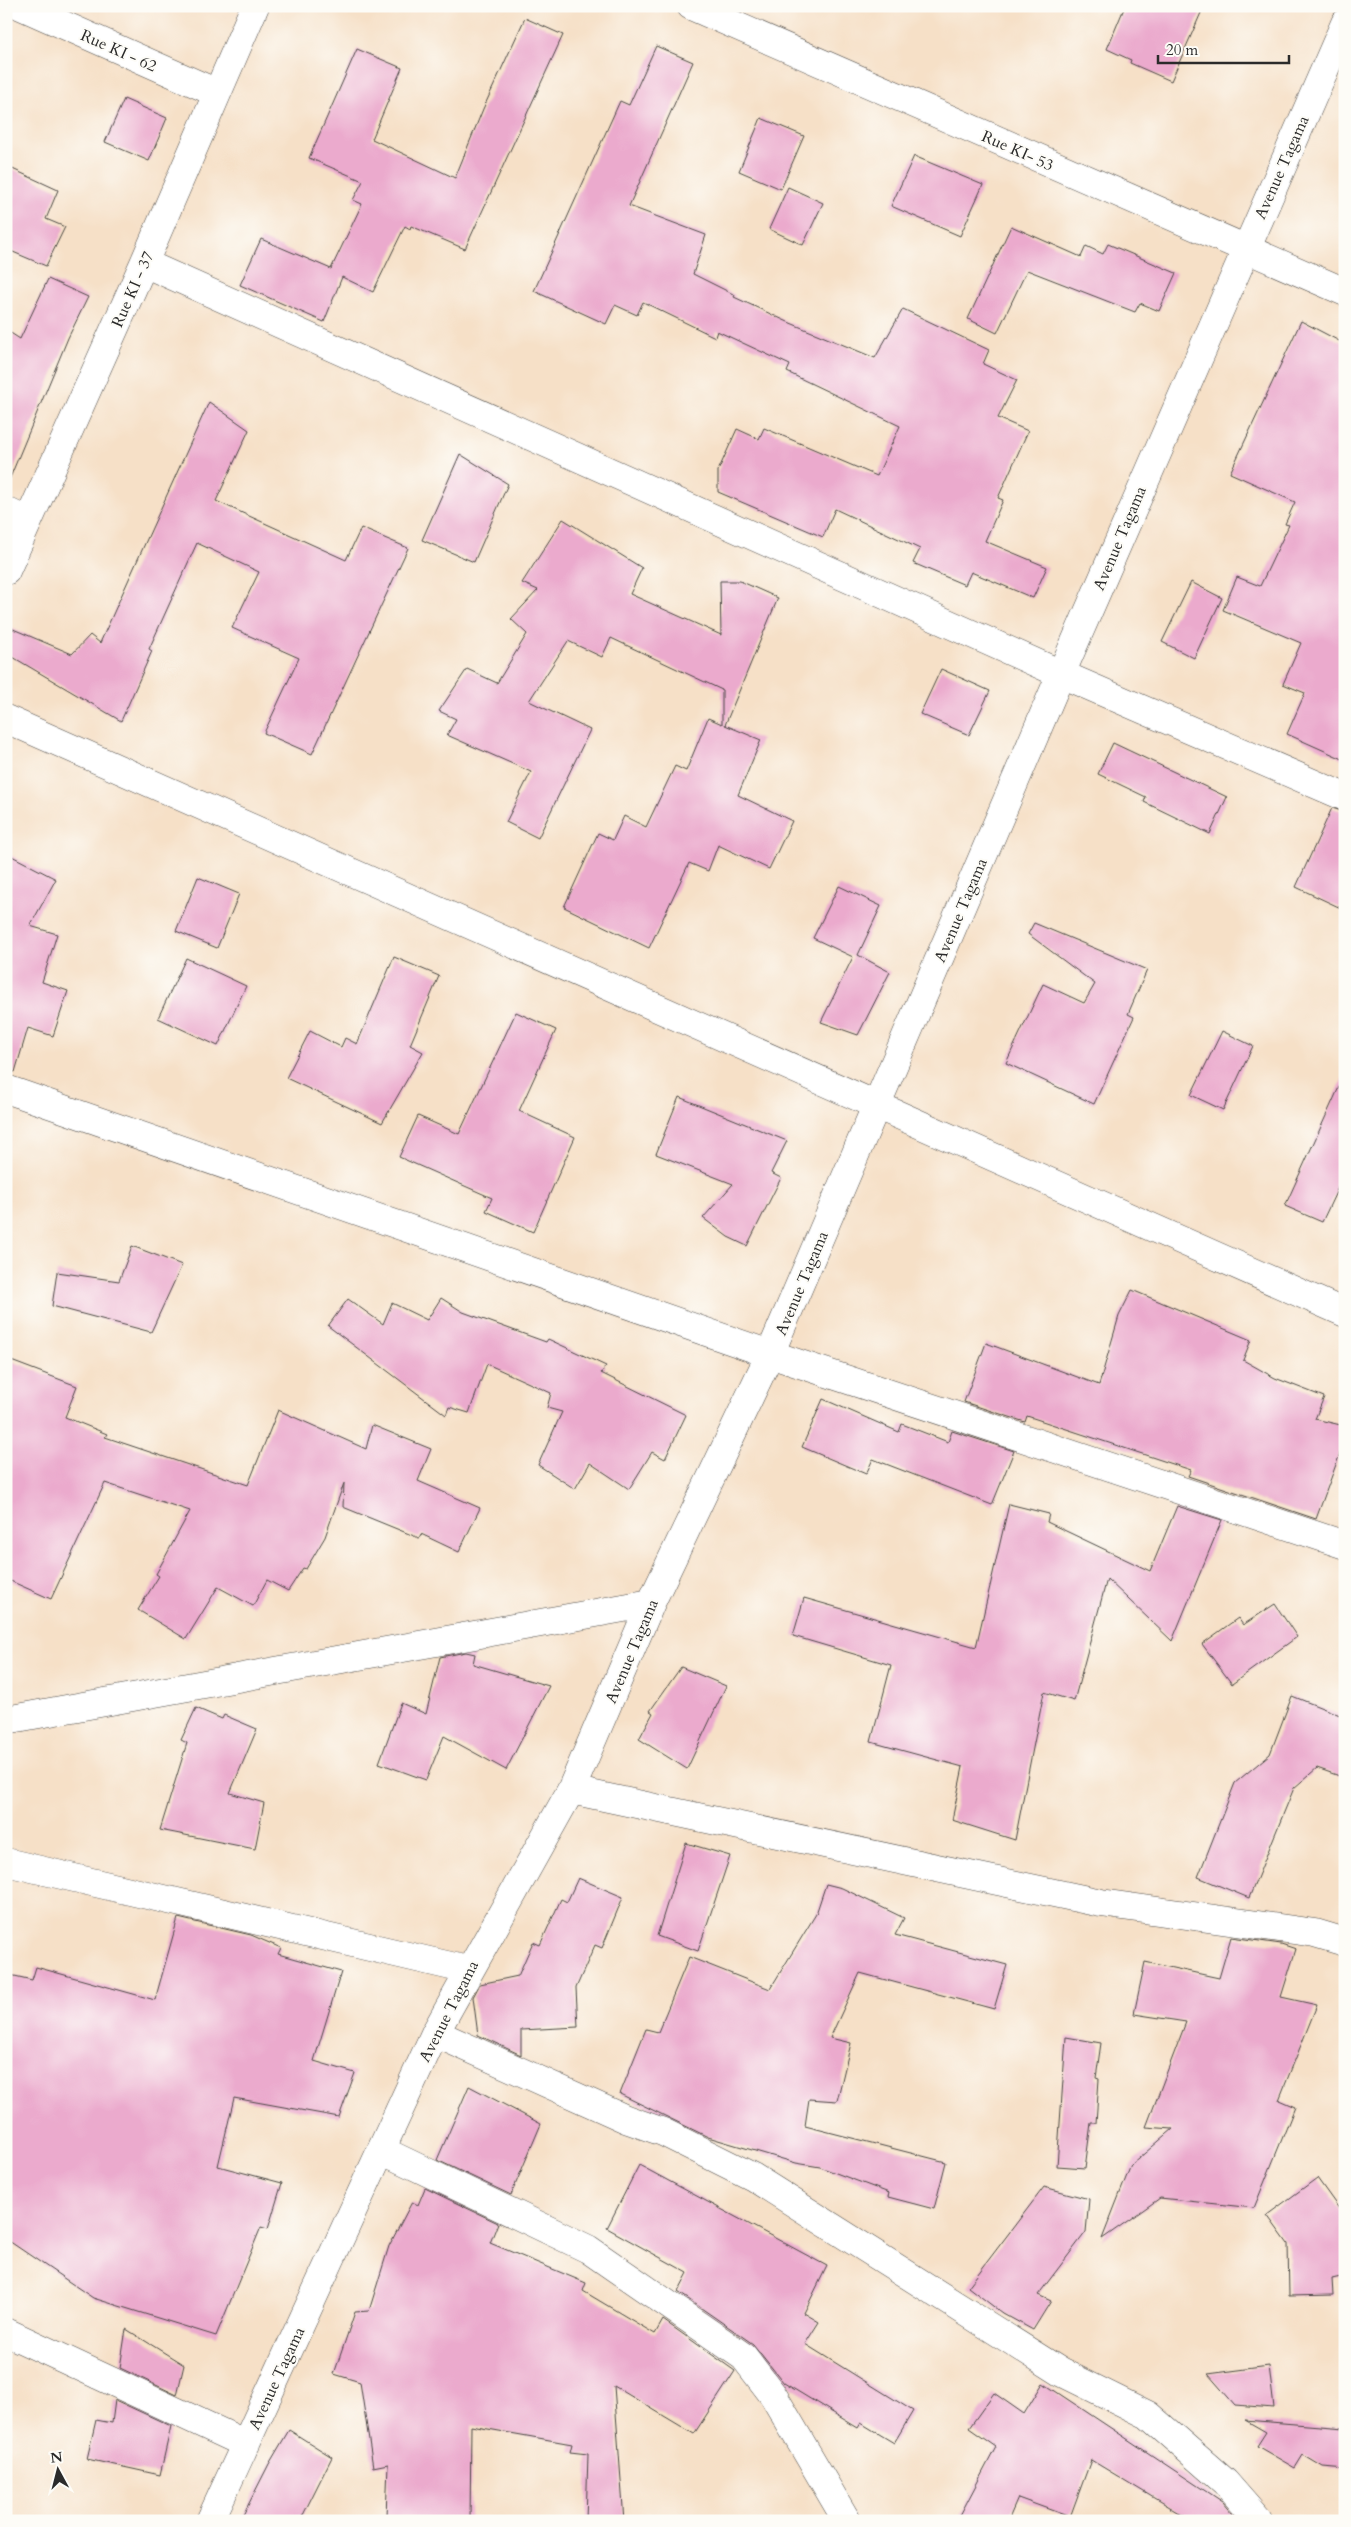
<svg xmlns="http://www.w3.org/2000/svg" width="1351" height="2527" font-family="Cardo,serif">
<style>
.building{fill:#ebaacd}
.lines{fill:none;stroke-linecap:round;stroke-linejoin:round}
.minor-casing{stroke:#494642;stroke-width:29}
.minor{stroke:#fff;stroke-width:28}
.labels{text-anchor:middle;stroke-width:4;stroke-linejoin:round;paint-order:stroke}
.street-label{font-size:16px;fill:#2b2b2b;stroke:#fdfcf7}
</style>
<rect width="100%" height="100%" fill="#fdfcf7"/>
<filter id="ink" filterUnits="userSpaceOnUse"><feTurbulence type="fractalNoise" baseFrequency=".02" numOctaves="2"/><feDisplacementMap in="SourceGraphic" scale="10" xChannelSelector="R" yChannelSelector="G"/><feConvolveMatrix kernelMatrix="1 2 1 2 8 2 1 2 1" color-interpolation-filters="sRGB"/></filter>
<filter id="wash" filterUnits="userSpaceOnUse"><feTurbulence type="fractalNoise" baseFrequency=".0096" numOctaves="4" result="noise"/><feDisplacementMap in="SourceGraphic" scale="20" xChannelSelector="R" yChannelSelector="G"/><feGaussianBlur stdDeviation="1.12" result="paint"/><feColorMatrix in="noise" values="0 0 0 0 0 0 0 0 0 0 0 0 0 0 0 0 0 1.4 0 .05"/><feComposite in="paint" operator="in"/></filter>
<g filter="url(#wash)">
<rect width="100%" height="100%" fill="#f6e0c7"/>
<g id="blocks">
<path class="building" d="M 1125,6 L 1204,6 L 1171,81 L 1130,63 L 1131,60 L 1107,49 Z
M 525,18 L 563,35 L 465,249 L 411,226 L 410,229 L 405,226 L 373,292 L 342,277 L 324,322 L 240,285 L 261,239 L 331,269 L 362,204 L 353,200 L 363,181 L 309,158 L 357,49 L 402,68 L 372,139 L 455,178 L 483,109 Z
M 656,46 L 693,62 L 629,206 L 706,235 L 693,274 L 735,295 L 734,297 L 788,322 L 875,358 L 903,309 L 989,350 L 983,364 L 1017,380 L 998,418 L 1028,431 L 998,498 L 1003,500 L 985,541 L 1047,567 L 1033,598 L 971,572 L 965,585 L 913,563 L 920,549 L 835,509 L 823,537 L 718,492 L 718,471 L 737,429 L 759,439 L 764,428 L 877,476 L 900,426 L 787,372 L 790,365 L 717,331 L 715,337 L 643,302 L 637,315 L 615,305 L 606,324 L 534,291 L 620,101 L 629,105 Z
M 124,99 L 167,118 L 149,161 L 105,142 Z
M 761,118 L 804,136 L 781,189 L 739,171 Z
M 914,156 L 983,185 L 960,236 L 891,206 Z
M 6,166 L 58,190 L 46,219 L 65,227 L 46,266 L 6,249 Z
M 788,187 L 823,203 L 803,245 L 769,229 Z
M 1011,226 L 1081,257 L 1086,246 L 1103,254 L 1108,244 L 1176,273 L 1159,311 L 1140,303 L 1135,312 L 1027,270 L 997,333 L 968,319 Z
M 48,279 L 88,297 L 68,338 L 7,485 L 6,330 L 20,339 Z
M 1301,321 L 1345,344 L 1345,760 L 1287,734 L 1305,693 L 1283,684 L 1301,643 L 1223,610 L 1237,577 L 1260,586 L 1289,525 L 1285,524 L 1295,502 L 1230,473 Z
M 209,402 L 249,430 L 216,501 L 346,560 L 361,528 L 408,548 L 312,754 L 264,733 L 299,658 L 232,628 L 259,572 L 197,543 L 149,649 L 152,651 L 121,721 L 6,653 L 6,626 L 72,654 L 90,635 L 100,643 Z
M 460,454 L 508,484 L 474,562 L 422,540 Z
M 563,519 L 642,568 L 630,594 L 721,635 L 720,581 L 740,581 L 778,598 L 725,725 L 761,740 L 738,795 L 792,821 L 769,869 L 718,845 L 708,871 L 689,863 L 649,948 L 564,907 L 598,833 L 613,840 L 624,816 L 646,827 L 675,766 L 686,771 L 708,718 L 722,724 L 722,690 L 611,638 L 602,657 L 568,641 L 529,701 L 590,730 L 538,838 L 506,822 L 531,772 L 447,735 L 456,719 L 439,711 L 467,669 L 497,683 L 527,634 L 511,619 L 538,590 L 522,583 Z
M 1191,582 L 1222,598 L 1194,658 L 1162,642 Z
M 941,669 L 990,691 L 969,735 L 920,714 Z
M 1113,743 L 1227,797 L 1210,834 L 1144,802 L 1146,797 L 1098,774 Z
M 1332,808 L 1345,812 L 1345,910 L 1296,887 Z
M 6,853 L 56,879 L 30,926 L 57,934 L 42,982 L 68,991 L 53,1036 L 28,1028 L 15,1072 L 6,1071 Z
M 198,877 L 239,894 L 217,948 L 176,931 Z
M 839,886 L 881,906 L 858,955 L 890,972 L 858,1035 L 821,1022 L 853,957 L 813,938 Z
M 1034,923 L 1147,970 L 1128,1014 L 1134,1017 L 1094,1104 L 1006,1063 L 1043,984 L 1084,1003 L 1095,984 L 1028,934 Z
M 394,957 L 439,976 L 410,1045 L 423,1052 L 382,1123 L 286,1078 L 310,1031 L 341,1047 L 345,1038 L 357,1044 Z
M 186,958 L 246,986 L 218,1046 L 158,1018 Z
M 516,1012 L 556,1030 L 519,1111 L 575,1137 L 533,1232 L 486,1211 L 492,1198 L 399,1157 L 418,1116 L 459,1134 Z
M 1222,1031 L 1253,1046 L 1223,1110 L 1191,1095 Z
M 1345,1074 L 1345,1173 L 1322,1222 L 1285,1206 Z
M 679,1097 L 787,1141 L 771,1173 L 781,1178 L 747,1246 L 728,1237 L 703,1218 L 733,1184 L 656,1154 Z
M 132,1246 L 182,1265 L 151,1332 L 52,1306 L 57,1272 L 119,1281 Z
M 1132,1290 L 1251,1340 L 1243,1360 L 1275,1378 L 1324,1397 L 1315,1419 L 1345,1426 L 1345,1440 L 1316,1519 L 1188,1476 L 1191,1470 L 1027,1416 L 1025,1422 L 964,1402 L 986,1343 L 1099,1385 L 1119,1316 Z
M 441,1298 L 463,1312 L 546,1342 L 548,1339 L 606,1366 L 601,1373 L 686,1415 L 665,1459 L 652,1452 L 629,1489 L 590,1463 L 575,1489 L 538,1465 L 562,1412 L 547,1408 L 551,1393 L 487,1364 L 469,1413 L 449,1407 L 446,1415 L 328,1326 L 348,1299 L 383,1324 L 392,1303 L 427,1320 Z
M 6,1359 L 77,1386 L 65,1417 L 107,1434 L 105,1437 L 248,1485 L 278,1410 L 366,1449 L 372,1425 L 431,1449 L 418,1481 L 480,1508 L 459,1552 L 421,1534 L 419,1538 L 343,1507 L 344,1483 L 325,1537 L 306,1569 L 303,1568 L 288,1591 L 267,1580 L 253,1606 L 218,1587 L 186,1639 L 138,1610 L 159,1576 L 156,1574 L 190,1511 L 105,1483 L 51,1599 L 6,1579 Z
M 823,1399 L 899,1432 L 902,1424 L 948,1442 L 952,1431 L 1014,1451 L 992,1505 L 873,1459 L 866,1474 L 802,1447 Z
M 1009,1504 L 1049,1514 L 1047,1522 L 1150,1571 L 1177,1506 L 1222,1520 L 1172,1641 L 1107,1579 L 1074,1701 L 1044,1692 L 1015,1840 L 952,1820 L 963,1767 L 871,1742 L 891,1665 L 793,1636 L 804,1598 L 976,1647 Z
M 1275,1604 L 1297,1637 L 1232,1684 L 1202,1644 L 1238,1618 L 1243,1625 Z
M 466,1652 L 475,1654 L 473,1664 L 549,1686 L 506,1770 L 444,1736 L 426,1780 L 379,1763 L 401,1703 L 426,1714 L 440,1657 Z
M 681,1667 L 726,1686 L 687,1769 L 639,1739 L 653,1713 L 650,1711 Z
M 1292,1696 L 1345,1717 L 1345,1778 L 1317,1768 L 1294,1788 L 1249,1898 L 1198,1877 L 1235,1783 L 1270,1754 Z
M 196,1708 L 222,1719 L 224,1715 L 257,1729 L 230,1793 L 264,1803 L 255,1849 L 160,1830 L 187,1743 L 181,1740 Z
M 686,1843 L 730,1856 L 698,1951 L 657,1936 Z
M 578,1878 L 623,1897 L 602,1948 L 595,1945 L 576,1988 L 578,2027 L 521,2030 L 521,2055 L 478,2035 L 473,1997 L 480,1984 L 518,1976 L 533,1942 L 540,1945 L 561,1899 L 567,1902 Z
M 826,1884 L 842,1888 L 904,1918 L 895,1935 L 1007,1965 L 994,2009 L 860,1973 L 830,2038 L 851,2043 L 837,2101 L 809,2099 L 805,2126 L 946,2162 L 934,2209 L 888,2197 L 889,2193 L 820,2167 L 796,2163 L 708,2137 L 620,2094 L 646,2029 L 658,2032 L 689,1957 L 770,1989 L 816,1914 Z
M 178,1918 L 251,1935 L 281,1948 L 278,1954 L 341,1972 L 314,2061 L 355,2073 L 339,2117 L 234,2098 L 218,2166 L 282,2183 L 268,2229 L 261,2227 L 216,2336 L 93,2298 L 6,2239 L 6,1974 L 32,1980 L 36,1967 L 155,2000 Z
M 1231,1937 L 1281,1944 L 1296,1949 L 1281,1997 L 1317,2005 L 1279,2100 L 1295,2107 L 1254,2208 L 1160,2198 L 1102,2239 L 1131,2165 L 1173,2129 L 1146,2127 L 1186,2022 L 1134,2014 L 1145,1962 L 1219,1978 Z
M 1066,2037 L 1101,2043 L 1096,2078 L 1099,2079 L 1096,2123 L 1091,2123 L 1085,2168 L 1057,2166 Z
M 469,2086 L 541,2124 L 511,2195 L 437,2160 Z
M 639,2165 L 827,2266 L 804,2313 L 819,2322 L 805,2344 L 913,2411 L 894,2443 L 861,2423 L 858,2428 L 784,2383 L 753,2344 L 678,2292 L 688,2273 L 607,2228 Z
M 1317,2178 L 1345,2217 L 1345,2276 L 1332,2279 L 1333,2295 L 1289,2296 L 1288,2244 L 1267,2215 Z
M 1044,2187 L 1089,2199 L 1086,2232 L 1038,2295 L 1051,2301 L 1033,2330 L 1002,2313 L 968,2287 Z
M 425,2188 L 498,2223 L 490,2243 L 586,2283 L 583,2291 L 655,2334 L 663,2320 L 735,2371 L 694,2434 L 614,2386 L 624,2521 L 586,2521 L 588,2454 L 570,2452 L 572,2444 L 471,2426 L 470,2521 L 427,2521 L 427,2518 L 386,2516 L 388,2464 L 373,2467 L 360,2382 L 334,2374 L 355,2312 L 369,2311 L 389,2246 L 412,2202 L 418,2205 Z
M 126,2329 L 184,2365 L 177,2395 L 120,2368 Z
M 1269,2366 L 1274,2408 L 1235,2405 L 1208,2374 Z
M 1043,2383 L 1222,2502 L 1238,2521 L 1192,2521 L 1091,2460 L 1070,2517 L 1018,2498 L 1008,2521 L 957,2521 L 996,2447 L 969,2428 L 994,2393 L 1024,2414 Z
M 115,2400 L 171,2426 L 160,2475 L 87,2459 L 96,2420 L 112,2423 Z
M 1245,2420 L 1345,2428 L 1345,2469 L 1323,2467 L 1303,2455 L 1295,2468 L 1257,2446 L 1266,2432 Z
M 289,2430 L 332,2457 L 300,2521 L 240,2521 L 269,2464 Z"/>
</g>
</g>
<g filter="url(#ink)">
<use href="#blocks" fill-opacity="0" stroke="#494642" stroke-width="1"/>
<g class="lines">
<defs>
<path id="minor" d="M 21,6 L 217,93
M 691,6 L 1345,292
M 144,263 L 1061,674 L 1345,797
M 6,511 L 27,521
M 6,571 L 144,263 L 255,6
M 6,719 L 1345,1313
M 6,1089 L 770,1354 L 1345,1545
M 6,1720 L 651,1603
M 571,1790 L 1101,1903 L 1315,1933 L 1345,1942
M 6,1862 L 468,1970
M 435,2033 L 626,2119 L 663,2132 L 753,2177 L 1061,2372 L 1148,2415 L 1225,2482 L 1259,2521
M 381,2150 L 588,2249 L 744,2357 L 773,2395 L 847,2521
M 6,2332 L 246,2444
M 210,2521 L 435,2033 L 571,1790 L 651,1603 L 770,1354 L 1061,674 L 1345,23"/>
</defs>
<use href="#minor" class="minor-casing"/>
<use href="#minor" class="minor"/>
</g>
</g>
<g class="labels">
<g class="street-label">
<text transform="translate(119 50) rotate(24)" y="6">Rue KI - 62</text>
<text transform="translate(1018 150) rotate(24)" y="6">Rue KI- 53</text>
<text transform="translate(1281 167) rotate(-66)" y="6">Avenue Tagama</text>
<text transform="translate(132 289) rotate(-66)" y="6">Rue KI - 37</text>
<text transform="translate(1119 538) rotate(-67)" y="6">Avenue Tagama</text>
<text transform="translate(960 910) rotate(-67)" y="6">Avenue Tagama</text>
<text transform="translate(801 1283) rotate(-67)" y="6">Avenue Tagama</text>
<text transform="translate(631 1651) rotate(-67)" y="6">Avenue Tagama</text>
<text transform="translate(448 2011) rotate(-63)" y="6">Avenue Tagama</text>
<text transform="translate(276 2378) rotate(-65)" y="6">Avenue Tagama</text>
</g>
</g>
<rect width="1351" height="2527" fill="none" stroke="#fdfcf7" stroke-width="25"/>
<g transform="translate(58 2470) rotate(353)" stroke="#fdfcf7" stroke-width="4" paint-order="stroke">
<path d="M0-4L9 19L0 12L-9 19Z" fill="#2b2b2b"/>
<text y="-8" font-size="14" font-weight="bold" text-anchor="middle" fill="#2b2b2b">N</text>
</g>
<path d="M1158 55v8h131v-8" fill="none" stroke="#2b2b2b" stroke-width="2.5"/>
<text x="1166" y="55" font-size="15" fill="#2b2b2b" stroke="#fdfcf7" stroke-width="4" paint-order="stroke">20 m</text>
</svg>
